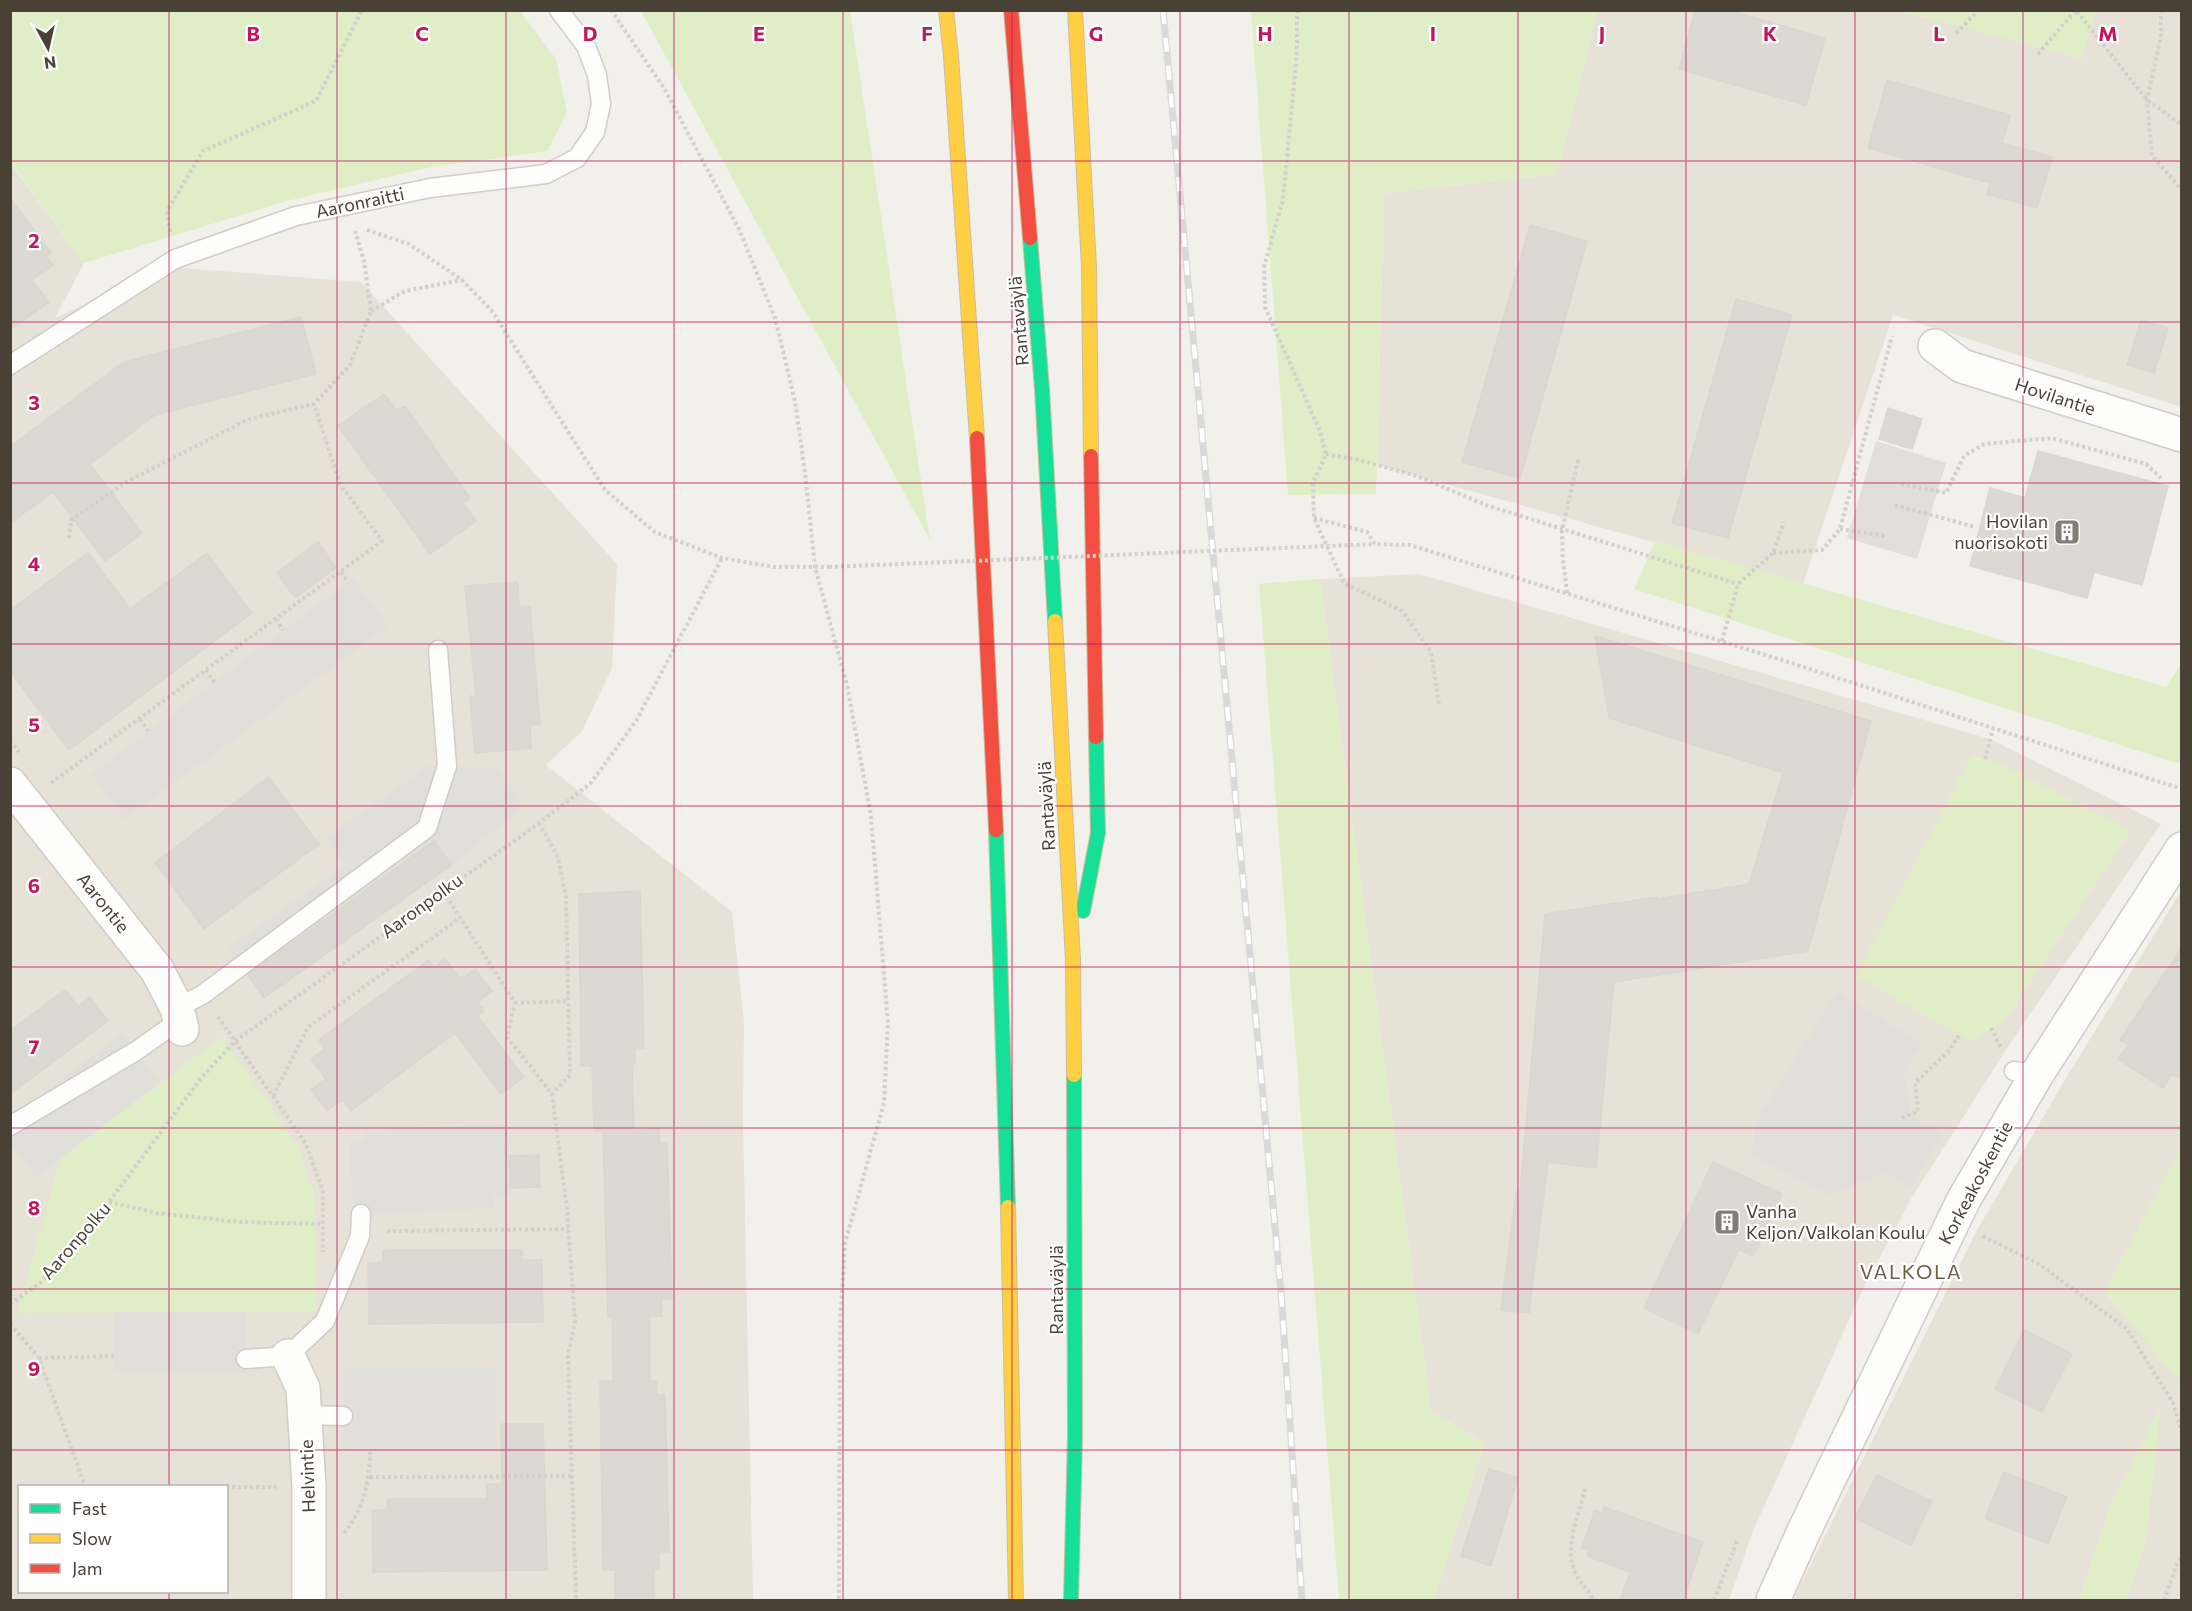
<svg xmlns="http://www.w3.org/2000/svg" width="2192" height="1611" font-family="Commissioner,sans-serif">
<style>
.residential{fill:#e7e2d7;fill-rule:evenodd}
.green{fill:#dfeec7}
.parking{fill:#e1dfda}
.building{fill:#dcd9d2;stroke:#dad7d0;stroke-width:1.5}
.lines{fill:none;stroke-linecap:round;stroke-linejoin:round}
.lane-casing{stroke:#d0cdc7;stroke-width:21}
.street-casing{stroke:#d0cdc7;stroke-width:36}
.fast-casing{stroke:#ccbda2;stroke-width:16}
.slow-casing{stroke:#ccbda2;stroke-width:16}
.jam-casing{stroke:#ccbda2;stroke-width:16}
.path{stroke:#d2d0ca;stroke-width:4;stroke-dasharray:3 3;stroke-linecap:butt}
.lane{stroke:#fdfdfc;stroke-width:18}
.street{stroke:#fdfdfc;stroke-width:33}
.fast{stroke:#16e098;stroke-width:14}
.slow{stroke:#ffcf43;stroke-width:14}
.jam{stroke:#f24e42;stroke-width:14}
.rail-casing{stroke:#d9d9d8;stroke-width:7}
.rail{stroke:#fff;stroke-width:4.5;stroke-dasharray:14;stroke-linecap:butt}
.path-bridge{stroke:#d2d0ca;stroke-width:4;stroke-dasharray:3 3;stroke-linecap:butt}
.grid{fill:none;stroke:#c2185b;stroke-width:1.5;stroke-opacity:0.55}
.labels{text-anchor:middle;stroke-width:4.5;stroke-linejoin:round;paint-order:stroke}
.street-label{font-size:18px;fill:#494135;stroke:#fff}
.poi-label{font-size:18px;fill:#494135;stroke:#fff;text-anchor:end}
.neighbourhood-label{font-size:20px;letter-spacing:1.5px;fill:#6d604b;stroke:#fff}
.grid-label{font-size:20px;text-anchor:middle;font-weight:bold;fill:#c2185b;stroke:#fff;stroke-width:4.5;stroke-linejoin:round;paint-order:stroke}
</style>
<rect width="100%" height="100%" fill="#f2f0ea"/>
<path class="residential" d="M 1597,11 L 1899,11 L 2082,58 L 2095,11 L 2181,11 L 2181,407 L 1893,315 L 1803,584 L 1377,465 L 1384,193 L 1557,174 Z
M 10,163 L 84,263 L 55,318 L 169,267 L 361,282 L 617,564 L 612,668 L 582,731 L 546,765 L 732,912 L 744,1022 L 743,1120 L 753,1600 L 11,1600 ZM 20,1486 L 226,1486 L 226,1592 L 20,1592 Z
M 1419,574 L 1990,739 L 2161,824 L 2013,1039 L 1911,1199 L 1864,1287 L 1753,1531 L 1729,1600 L 1434,1600 L 1484,1443 L 1431,1411 L 1320,579 Z
M 2181,891 L 2181,1148 L 2105,1292 L 2178,1378 L 2181,1366 L 2181,1600 L 2126,1600 L 2146,1539 L 2160,1409 L 2109,1509 L 2079,1600 L 1793,1600 L 1976,1232 L 2063,1083 Z"/>
<path class="green" d="M 10,11 L 520,11 L 556,59 L 567,111 L 548,151 L 431,167 L 287,201 L 84,263 L 11,163 Z
M 641,11 L 850,11 L 930,540 Z
M 1251,11 L 1597,11 L 1557,174 L 1384,193 L 1376,494 L 1288,495 Z
M 1899,11 L 2095,11 L 2082,58 Z
M 1655,541 L 2166,687 L 2181,664 L 2181,762 L 2176,763 L 1634,589 Z
M 1320,579 L 1431,1411 L 1484,1443 L 1434,1600 L 1339,1600 L 1259,584 Z
M 1972,755 L 1999,763 L 2131,831 L 2006,1019 L 1971,1042 L 1856,976 Z
M 222,1037 L 299,1148 L 314,1194 L 317,1311 L 17,1313 L 61,1158 Z
M 2181,1148 L 2182,1366 L 2178,1379 L 2105,1292 Z
M 2161,1407 L 2146,1539 L 2126,1600 L 2079,1600 L 2109,1509 Z"/>
<path class="parking" d="M 1876,441 L 1946,463 L 1917,559 L 1847,538 Z
M 353,578 L 388,626 L 125,819 L 91,774 Z
M 430,765 L 498,769 L 523,808 L 451,865 L 433,841 L 247,973 L 227,948 L 345,866 L 326,838 Z
M 1837,991 L 1922,1044 L 1903,1074 L 1912,1115 L 1943,1134 L 1910,1187 L 1886,1172 L 1830,1195 L 1751,1155 L 1756,1121 Z
M 122,1033 L 160,1082 L 36,1177 L 11,1144 L 11,1118 Z
M 508,1124 L 511,1195 L 493,1196 L 494,1208 L 353,1214 L 349,1141 L 365,1141 L 364,1130 Z
M 115,1312 L 246,1312 L 246,1372 L 114,1372 Z
M 344,1367 L 496,1368 L 496,1450 L 343,1450 Z"/>
<path class="building" d="M 1695,10 L 1728,10 L 1825,38 L 1806,105 L 1679,69 Z
M 1887,80 L 2010,115 L 2002,143 L 2052,157 L 2037,208 L 1987,194 L 1990,183 L 1868,148 Z
M 10,198 L 51,253 L 46,256 L 53,265 L 32,280 L 49,302 L 10,330 Z
M 1530,225 L 1587,241 L 1520,478 L 1462,462 Z
M 1736,299 L 1792,315 L 1728,538 L 1672,523 Z
M 301,317 L 316,374 L 155,415 L 90,464 L 142,533 L 105,561 L 53,492 L 10,523 L 10,447 L 124,362 Z
M 2141,320 L 2168,328 L 2154,373 L 2127,365 Z
M 384,394 L 397,411 L 405,406 L 470,498 L 463,503 L 476,521 L 430,554 L 338,426 Z
M 1888,408 L 1922,419 L 1912,449 L 1879,439 Z
M 2038,451 L 2168,486 L 2142,585 L 2094,572 L 2087,598 L 1970,566 L 1990,488 L 2025,498 Z
M 318,542 L 336,568 L 295,598 L 277,573 Z
M 88,553 L 130,609 L 207,553 L 252,613 L 69,750 L 10,671 L 10,610 Z
M 518,582 L 519,607 L 530,606 L 540,724 L 530,725 L 531,748 L 475,753 L 470,696 L 476,696 L 465,586 Z
M 1595,636 L 1871,721 L 1808,951 L 1614,982 L 1596,1168 L 1548,1162 L 1529,1313 L 1501,1310 L 1516,1192 L 1520,1192 L 1545,914 L 1657,897 L 1658,899 L 1749,884 L 1783,773 L 1609,718 Z
M 269,777 L 319,844 L 204,929 L 155,863 Z
M 434,841 L 451,865 L 264,998 L 248,975 Z
M 640,891 L 644,1048 L 635,1048 L 635,1064 L 632,1064 L 634,1130 L 659,1129 L 660,1143 L 667,1143 L 672,1299 L 662,1299 L 662,1316 L 650,1316 L 650,1381 L 656,1381 L 657,1395 L 665,1394 L 669,1552 L 659,1552 L 659,1569 L 654,1569 L 654,1600 L 615,1600 L 615,1570 L 603,1570 L 600,1381 L 613,1381 L 612,1317 L 608,1317 L 603,1131 L 594,1131 L 592,1066 L 581,1066 L 579,894 Z
M 2181,949 L 2181,1079 L 2172,1074 L 2163,1088 L 2118,1059 L 2128,1045 L 2120,1040 Z
M 445,959 L 461,979 L 475,969 L 492,991 L 478,1002 L 484,1011 L 478,1016 L 524,1077 L 501,1094 L 455,1033 L 351,1111 L 342,1100 L 327,1111 L 311,1090 L 326,1079 L 311,1059 L 325,1049 L 319,1040 L 429,960 L 434,967 Z
M 65,990 L 78,1006 L 90,997 L 108,1021 L 10,1094 L 10,1031 Z
M 539,1155 L 540,1187 L 510,1188 L 509,1156 Z
M 1713,1162 L 1782,1194 L 1753,1256 L 1739,1249 L 1698,1334 L 1644,1308 Z
M 401,1250 L 522,1250 L 522,1260 L 542,1260 L 543,1322 L 369,1324 L 368,1263 L 383,1262 L 383,1251 Z
M 2024,1330 L 2072,1354 L 2042,1412 L 1995,1389 Z
M 501,1424 L 543,1424 L 547,1570 L 373,1572 L 372,1510 L 387,1510 L 387,1499 L 487,1499 L 487,1484 L 502,1484 Z
M 1489,1469 L 1518,1478 L 1491,1566 L 1461,1556 Z
M 2004,1472 L 2067,1497 L 2048,1544 L 1985,1518 Z
M 1877,1475 L 1932,1501 L 1911,1545 L 1855,1518 Z
M 1604,1507 L 1703,1542 L 1683,1600 L 1620,1600 L 1630,1572 L 1587,1556 L 1589,1550 L 1582,1548 L 1595,1510 L 1602,1513 Z"/>
<g class="lines">
<defs>
<path id="lane" d="M 10,365 L 175,259 L 296,216 L 430,188 L 546,174 L 577,158 L 595,132 L 601,104 L 597,75 L 586,46 L 559,10
M 177,1008 L 202,995 L 427,828 L 447,766 L 438,650
M 2014,1071 L 2037,1074
M 10,1126 L 136,1051 L 180,1020
M 246,1359 L 288,1356 L 325,1321 L 360,1236 L 361,1214
M 305,1415 L 343,1416"/>
<path id="street" d="M 1935,346 L 1962,366 L 2182,435
M 10,784 L 157,970 L 177,1008 L 182,1029
M 288,1356 L 303,1388 L 309,1487 L 309,1600
M 1773,1600 L 1804,1531 L 1963,1201 L 2037,1074 L 2182,849"/>
<path id="fast" d="M 1030,238 L 1042,389 L 1055,621
M 996,830 L 1008,1207
M 1083,911 L 1098,833 L 1096,737
M 1071,1600 L 1075,1436 L 1074,1075"/>
<path id="slow" d="M 946,10 L 951,56 L 977,438
M 1075,10 L 1089,267 L 1091,456
M 1055,621 L 1073,960 L 1074,1075
M 1008,1207 L 1016,1600"/>
<path id="jam" d="M 1011,10 L 1030,238
M 977,438 L 996,830
M 1091,456 L 1096,737"/>
</defs>
<use href="#lane" class="lane-casing"/>
<use href="#street" class="street-casing"/>
<use href="#fast" class="fast-casing"/>
<use href="#slow" class="slow-casing"/>
<use href="#jam" class="jam-casing"/>
<path class="path" d="M 611,10 L 664,88 L 739,229 L 775,318 L 795,401 L 805,473 L 815,567 L 847,685 L 871,816 L 888,1023 L 884,1103 L 845,1243 L 840,1326 L 839,1600
M 1297,10 L 1297,51 L 1283,200 L 1264,267 L 1265,307 L 1320,431 L 1326,454 L 1313,483 L 1314,518 L 1344,583 L 1402,611 L 1431,652 L 1439,705
M 2161,10 L 2161,36 L 2147,100 L 2152,156 L 2182,190
M 1956,33 L 1979,10
M 2038,54 L 2076,10 L 2147,100 L 2182,125
M 367,230 L 409,244 L 462,280 L 492,311 L 605,490 L 655,532 L 722,558 L 774,567 L 829,567
M 170,232 L 167,211 L 203,151 L 316,101 L 362,10
M 371,311 L 405,291 L 462,280
M 1326,454 L 1359,460 L 1417,476 L 1486,505 L 1738,584
M 1901,484 L 1946,493 L 1964,456 L 1984,444 L 2052,438 L 2146,464 L 2161,478
M 1895,505 L 1975,527
M 1314,518 L 1367,532 L 1375,544 L 1410,545 L 1785,661 L 2182,789
M 1840,529 L 1885,536
M 69,538 L 71,520 L 126,482 L 249,419 L 314,404 L 350,365 L 371,311 L 364,261 L 355,231
M 1773,553 L 1822,550 L 1840,529 L 1892,336
M 341,572 L 348,582
M 1567,593 L 1563,560 L 1562,531 L 1578,460
M 276,619 L 283,630
M 1722,641 L 1738,584 L 1773,553 L 1784,522
M 206,670 L 214,682
M 140,719 L 148,731
M 10,741 L 19,752
M 1985,759 L 1993,729
M 51,783 L 382,541 L 340,484 L 314,404
M 539,823 L 558,857 L 566,897 L 570,1075 L 552,1094
M 443,891 L 515,1003 L 507,1037 L 552,1094 L 567,1209 L 575,1321 L 568,1355 L 576,1600
M 515,1003 L 568,1001
M 218,1017 L 306,1144 L 323,1192 L 323,1252
M 1991,1028 L 2002,1050
M 273,1096 L 308,1027 L 460,918
M 1902,1118 L 1918,1111 L 1915,1083 L 1950,1050 L 1959,1035
M 109,1202 L 157,1213 L 239,1222 L 323,1224
M 387,1231 L 569,1229
M 1983,1236 L 2039,1264 L 2127,1329 L 2173,1403 L 2182,1433
M 10,1304 L 40,1283 L 65,1257 L 109,1202 L 202,1077 L 235,1041 L 539,823 L 590,784 L 636,721 L 722,558
M 10,1324 L 39,1358 L 85,1486
M 39,1358 L 114,1356
M 370,1477 L 572,1476
M 226,1487 L 276,1487
M 1585,1489 C 1579,1515 1564,1546 1575,1573 C 1579,1583 1589,1590 1593,1600
M 344,1533 C 364,1509 370,1480 370,1450
M 1714,1600 L 1737,1541
M 2164,1600 L 2178,1562 L 2182,1558"/>
<use href="#lane" class="lane"/>
<use href="#street" class="street"/>
<use href="#fast" class="fast"/>
<use href="#slow" class="slow"/>
<use href="#jam" class="jam"/>
<defs>
<path id="rail" d="M 1163,10 L 1281,1292 L 1302,1600"/>
</defs>
<use href="#rail" class="rail-casing"/>
<use href="#rail" class="rail"/>
<path class="path-bridge" d="M 829,567 L 1375,544"/>
</g>
<path class="grid" d="M 169,10 L 169,1486M 337,10 L 337,1600M 506,10 L 506,1600M 674,10 L 674,1600M 843,10 L 843,1600M 1012,10 L 1012,1600M 1180,10 L 1180,1600M 1349,10 L 1349,1600M 1518,10 L 1518,1600M 1686,10 L 1686,1600M 1855,10 L 1855,1600M 2023,10 L 2023,1600M 10,161 L 2182,161M 10,322 L 2182,322M 10,483 L 2182,483M 10,644 L 2182,644M 10,806 L 2182,806M 10,967 L 2182,967M 10,1128 L 2182,1128M 10,1289 L 2182,1289M 10,1450 L 2182,1450M 169,1592 L 169,1600"/>
<defs>
<symbol id="building-square" viewBox="-11 -11 22 22"><rect x="-9" y="-9" width="18" height="18" rx="4" fill="#847e74" stroke="#fff"/><path d="M-4-6H4V6H1V3H-1V6H-4ZM-2.5-4.3h1.7v1.8h-1.7ZM.8-4.3h1.7v1.8H.8ZM-2.5-1h1.7V.8h-1.7ZM.8-1h1.7V.8H.8Z" fill="#fff"/></symbol>
</defs>
<g fill-rule="evenodd">
<use href="#building-square" x="2052" y="517" width="30" height="30"/>
<use href="#building-square" x="1712" y="1207" width="30" height="30"/>
</g>
<g class="labels">
<g class="street-label">
<text transform="translate(360 203) rotate(-12)" y="6">Aaronraitti</text>
<text transform="translate(1019 321) rotate(-95)" y="6">Rantaväylä</text>
<text transform="translate(2055 397) rotate(18)" y="6">Hovilantie</text>
<text transform="translate(1047 806) rotate(-93)" y="6">Rantaväylä</text>
<text transform="translate(103 903) rotate(51)" y="6">Aarontie</text>
<text transform="translate(422 906) rotate(-36)" y="6">Aaronpolku</text>
<text transform="translate(1976 1183) rotate(-62)" y="6">Korkeakoskentie</text>
<text transform="translate(76 1241) rotate(-49)" y="6">Aaronpolku</text>
<text transform="translate(1057 1290) rotate(-90)" y="6">Rantaväylä</text>
<text transform="translate(308 1476) rotate(-92)" y="6">Helvintie</text>
</g>
<g class="poi-label">
<text x="2048" y="528">Hovilan<tspan x="2048" dy="21">nuorisokoti</tspan></text>
<text x="1746" y="1218" text-anchor="start">Vanha<tspan x="1746" dy="21">Keljon/Valkolan Koulu</tspan></text>
</g>
<g class="neighbourhood-label">
<text x="1911" y="1279">VALKOLA</text>
</g>
</g>
<g class="grid-label">
<text x="253" y="41">B</text>
<text x="422" y="41">C</text>
<text x="590" y="41">D</text>
<text x="759" y="41">E</text>
<text x="927" y="41">F</text>
<text x="1096" y="41">G</text>
<text x="1265" y="41">H</text>
<text x="1433" y="41">I</text>
<text x="1602" y="41">J</text>
<text x="1770" y="41">K</text>
<text x="1939" y="41">L</text>
<text x="2108" y="41">M</text>
<text x="34" y="248">2</text>
<text x="34" y="410">3</text>
<text x="34" y="571">4</text>
<text x="34" y="732">5</text>
<text x="34" y="893">6</text>
<text x="34" y="1054">7</text>
<text x="34" y="1215">8</text>
<text x="34" y="1376">9</text>
</g>
<rect width="2192" height="1611" fill="none" stroke="#494135" stroke-width="24"/>
<rect x="18" y="1485" width="210" height="108" fill="#ffffff" stroke="#b6b3ae" stroke-width="1.5"/>
<rect x="30" y="1504" width="30" height="9" fill="#16e098" stroke="#b6b3ae" stroke-width="1.5"/>
<text x="72" y="1515" font-size="18" fill="#494135">Fast</text>
<rect x="30" y="1534" width="30" height="9" fill="#ffcf43" stroke="#b6b3ae" stroke-width="1.5"/>
<text x="72" y="1545" font-size="18" fill="#494135">Slow</text>
<rect x="30" y="1564" width="30" height="9" fill="#f24e42" stroke="#b6b3ae" stroke-width="1.5"/>
<text x="72" y="1575" font-size="18" fill="#494135">Jam</text>
<g transform="translate(48 48) rotate(172)" stroke="#ffffff" stroke-width="4.5" paint-order="stroke">
<path d="M0-4.5L10 22L0 15L-10 22Z" fill="#494135"/>
<text y="-9" font-size="16" font-weight="bold" text-anchor="middle" fill="#494135">N</text>
</g>
</svg>
